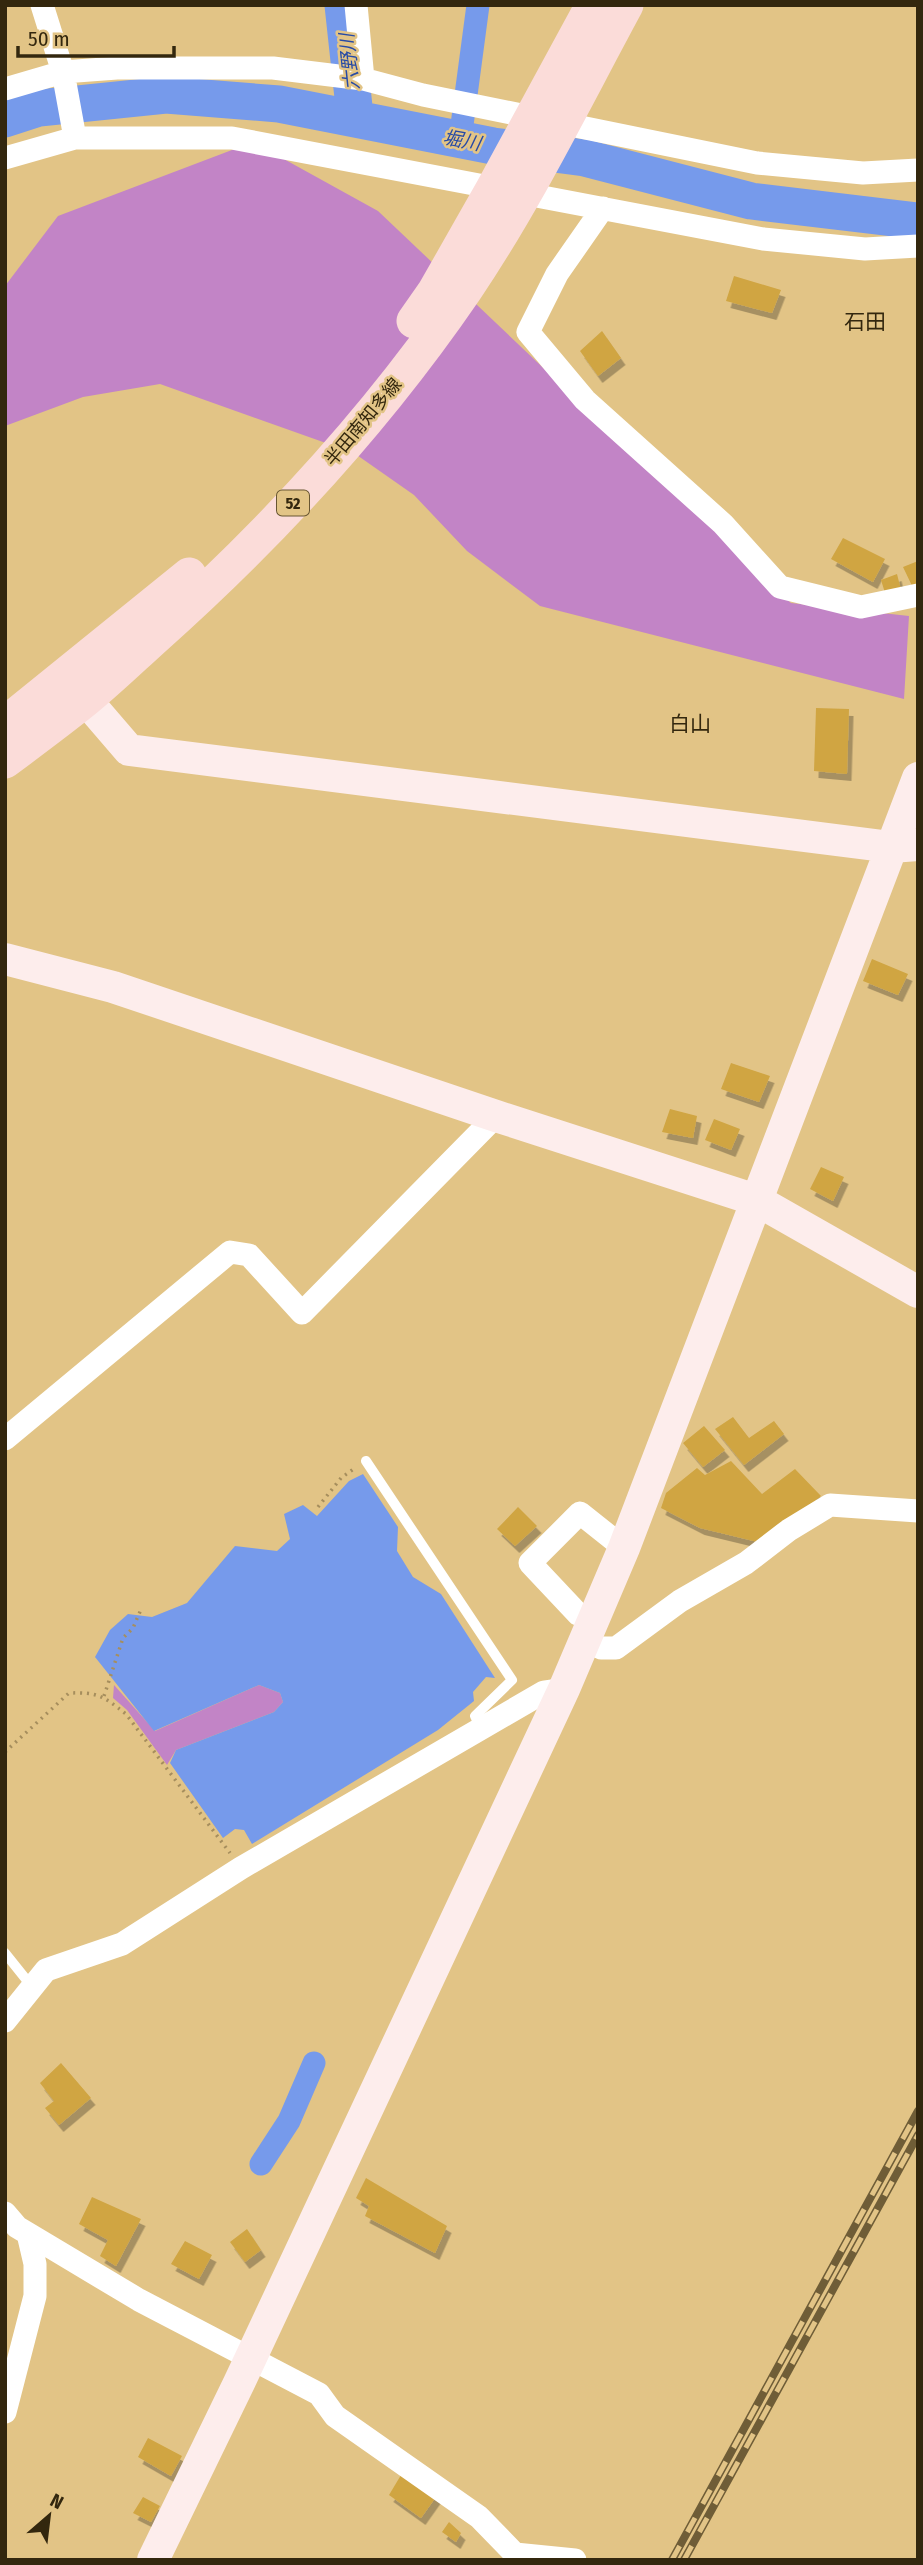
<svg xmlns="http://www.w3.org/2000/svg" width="923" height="2565" font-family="'Fira Sans Condensed','Noto Sans JP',sans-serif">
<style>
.green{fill:#c284c6}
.water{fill:#769aeb}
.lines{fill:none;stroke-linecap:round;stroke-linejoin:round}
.canal{stroke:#769aeb;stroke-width:23}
.river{stroke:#769aeb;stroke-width:37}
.building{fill:#d0a542;filter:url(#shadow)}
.path{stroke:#a68e5d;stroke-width:3.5;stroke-dasharray:2 5;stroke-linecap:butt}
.lane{stroke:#fff;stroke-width:10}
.street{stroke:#fff;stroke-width:23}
.secondary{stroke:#fdedec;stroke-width:32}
.primary{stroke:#fbdcd9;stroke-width:35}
.rail-casing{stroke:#6f5d37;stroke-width:8}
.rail{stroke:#e2c486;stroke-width:5;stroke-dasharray:16;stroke-linecap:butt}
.labels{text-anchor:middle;stroke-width:5;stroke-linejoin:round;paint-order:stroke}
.shield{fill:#e2c486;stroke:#685632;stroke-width:2}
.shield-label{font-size:16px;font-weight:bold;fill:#33270e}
.street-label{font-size:18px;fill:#33270e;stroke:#e2c486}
.water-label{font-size:19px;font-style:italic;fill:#264aa6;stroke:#e2c486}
.quarter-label{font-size:21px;fill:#33270e;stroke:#e2c486}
</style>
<defs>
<filter id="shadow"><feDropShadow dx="4.5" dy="7" stdDeviation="0" flood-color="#0004"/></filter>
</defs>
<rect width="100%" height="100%" fill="#e2c486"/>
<path class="green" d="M 253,142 L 378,211 L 791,603 L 909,616 L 904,699 L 540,606 L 467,551 L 414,495 L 354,453 L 160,384 L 83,397 L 5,426 L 5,286 L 58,216 Z
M 114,1685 L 155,1731 L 259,1685 L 280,1693 L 283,1702 L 274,1712 L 176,1750 L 167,1765 L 127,1710 L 113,1698 Z"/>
<path class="water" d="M 363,1474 L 398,1527 L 397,1551 L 413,1577 L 441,1594 L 495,1678 L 486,1677 L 473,1692 L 474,1701 L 438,1730 L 252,1844 L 244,1830 L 235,1829 L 223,1838 L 170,1763 L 176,1750 L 274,1712 L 283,1702 L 280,1693 L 259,1685 L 154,1731 L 95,1657 L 110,1630 L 128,1614 L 152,1617 L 187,1603 L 235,1546 L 277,1551 L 290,1539 L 284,1514 L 303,1505 L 317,1516 L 349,1481 Z"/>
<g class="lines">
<path class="canal" d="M 460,140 L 478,5
M 261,2164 L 289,2121 L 314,2063"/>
<path class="river" d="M 343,5 L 355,116
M 5,119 L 39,108 L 166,95 L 279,104 L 493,146 L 585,158 L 751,201 L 918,221"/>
</g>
<path class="building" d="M 734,276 L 781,290 L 772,313 L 726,301 Z
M 602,331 L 621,358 L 598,376 L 580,351 Z
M 843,538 L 885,559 L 873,582 L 831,559 Z
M 918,561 L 918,588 L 914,590 L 903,567 Z
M 897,574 L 901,590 L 886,596 L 881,580 Z
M 816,708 L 849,709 L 847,774 L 814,771 Z
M 872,959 L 908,974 L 898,995 L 863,981 Z
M 731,1063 L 770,1076 L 759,1102 L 721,1089 Z
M 670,1109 L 697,1116 L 693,1138 L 662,1132 Z
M 714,1119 L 740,1129 L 731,1150 L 705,1140 Z
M 821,1167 L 844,1177 L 833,1201 L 810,1189 Z
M 733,1417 L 749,1438 L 774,1421 L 784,1434 L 744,1465 L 715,1429 Z
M 704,1426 L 725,1450 L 703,1467 L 683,1443 Z
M 731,1461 L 762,1494 L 795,1469 L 821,1496 L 762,1543 L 700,1528 L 661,1508 L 666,1493 L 697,1468 L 705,1475 Z
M 518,1507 L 537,1526 L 515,1546 L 497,1529 Z
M 61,2063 L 91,2098 L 59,2125 L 45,2108 L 54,2101 L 40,2083 Z
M 366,2178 L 447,2226 L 435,2253 L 365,2216 L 369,2206 L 356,2198 Z
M 92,2197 L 141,2219 L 116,2266 L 100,2256 L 108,2240 L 79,2224 Z
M 247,2229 L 261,2250 L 245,2262 L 230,2242 Z
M 185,2241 L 212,2255 L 199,2279 L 171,2264 Z
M 148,2438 L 182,2456 L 171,2476 L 138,2457 Z
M 404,2470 L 438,2494 L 421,2518 L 389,2495 Z
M 143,2497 L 160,2506 L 151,2522 L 133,2513 Z
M 449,2522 L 461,2533 L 456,2542 L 442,2532 Z"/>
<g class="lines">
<path class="path" d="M 318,1507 L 341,1478 L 355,1468
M 104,1696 L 123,1638 L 133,1628 L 142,1607
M 5,1752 L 69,1693 C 98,1692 103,1696 126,1714 L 230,1853"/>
<path class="lane" d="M 366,1461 L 512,1680 L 475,1716 L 481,1729
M 5,1953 L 33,1988"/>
<path class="street" d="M 42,5 L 63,72 L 75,138
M 356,5 L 363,79
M 5,89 L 63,72 L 117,68 L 273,68 L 363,79 L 423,95 L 757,163 L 863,173 L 918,170
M 5,158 L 75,138 L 232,138 L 763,239 L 865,249 L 918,246
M 603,208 L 557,274 L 528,332 L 585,400 L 723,524 L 780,587 L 861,607 L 918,595
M 5,1439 L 230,1252 L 249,1255 L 302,1313 L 496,1116
M 593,1620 L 578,1614 L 530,1563 L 580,1513 L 624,1548
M 585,1640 L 601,1648 L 616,1648 L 680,1601 L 746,1563 L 789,1530 L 830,1505 L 918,1511
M 5,2021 L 46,1970 L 122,1944 L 241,1868 L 544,1692 L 564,1689
M 5,2213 L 17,2227 L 139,2300 L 319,2394 L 335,2416 L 479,2517 L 515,2554 L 575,2560
M 5,2412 L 35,2296 L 35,2264 L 28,2234"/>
<path class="secondary" d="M 86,700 L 129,750 L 891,847 L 918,845
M 5,959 L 113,987 L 496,1116 L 756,1200 L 918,1292
M 153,2560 L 239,2383 L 564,1689 L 624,1548 L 918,778"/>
<path class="primary" d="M 414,321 L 435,291 L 493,189 L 593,5
M 5,724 L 189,575
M 5,761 C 32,741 59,721 85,700 C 108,681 130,660 152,640 C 269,536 376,420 465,290 C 526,200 574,101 626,5"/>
<defs>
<path id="rail" d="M 672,2560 L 918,2111
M 684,2560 L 918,2135"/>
</defs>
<use href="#rail" class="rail-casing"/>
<use href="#rail" class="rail"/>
</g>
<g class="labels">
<rect class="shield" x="277" y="490.5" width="32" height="25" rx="5"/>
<g class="shield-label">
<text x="293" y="509">52</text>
</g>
<g class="street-label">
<text transform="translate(363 422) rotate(-50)" y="6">半田南知多線</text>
</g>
<g class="water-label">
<text transform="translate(349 62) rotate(-96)" y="7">六野川</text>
<text transform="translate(462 140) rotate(11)" y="7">堀川</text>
</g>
<g class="quarter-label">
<text x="865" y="329">石田</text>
<text x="690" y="731">白山</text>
</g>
</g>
<rect width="923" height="2565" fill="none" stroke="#33270e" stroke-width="14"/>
<g transform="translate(49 2516) rotate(28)" stroke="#e2c486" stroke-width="5" paint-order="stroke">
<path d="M0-5L12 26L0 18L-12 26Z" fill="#33270e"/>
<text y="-10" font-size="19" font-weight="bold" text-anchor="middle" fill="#33270e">N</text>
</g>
<path d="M18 46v10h156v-10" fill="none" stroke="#33270e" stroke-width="3.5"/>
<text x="28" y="46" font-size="21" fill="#33270e" stroke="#e2c486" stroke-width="5" paint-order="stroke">50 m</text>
</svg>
